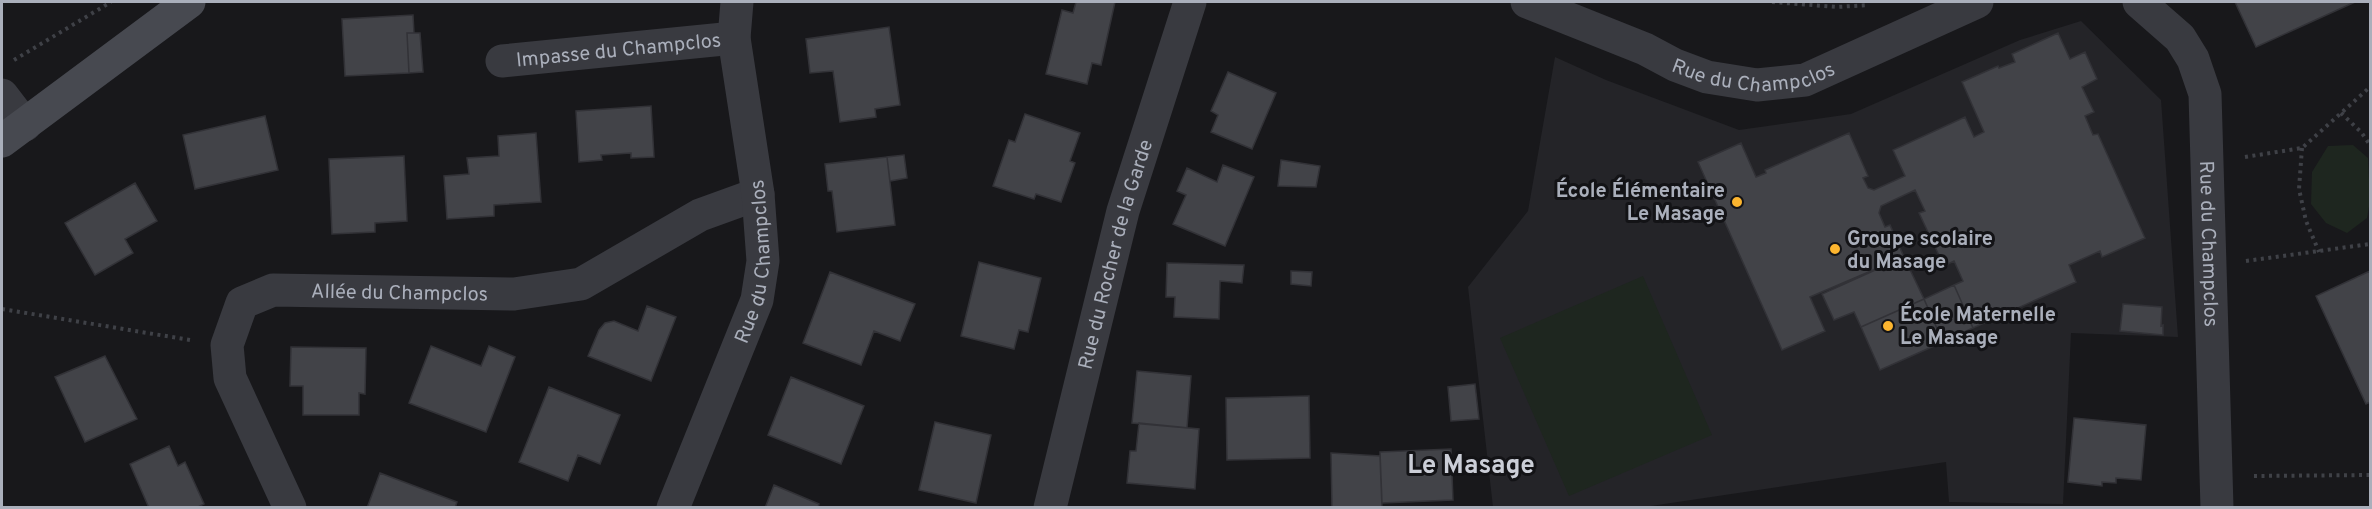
<svg xmlns="http://www.w3.org/2000/svg" width="2372" height="509" font-family="Overpass,sans-serif">
<style>
.built{fill:#242428}
.green{fill:#1e261f}
.building{fill:#424348;stroke:#323237;stroke-width:1.5}
.lines{fill:none;stroke-linecap:round;stroke-linejoin:round}
.path{stroke:#3f4147;stroke-width:4;stroke-dasharray:3 4.5;stroke-linecap:butt}
.street{stroke:#393a40;stroke-width:33}
.secondary{stroke:#474950;stroke-width:33}
.poi-dot{fill:#fcb52f;stroke:#131316;stroke-width:2}
.labels{text-anchor:middle;stroke-width:6;stroke-linejoin:round;paint-order:stroke}
.street-label{font-size:20px;fill:#aaafbb;stroke:#131316}
.poi-label{font-size:20px;font-weight:bold;fill:#aaafbb;stroke:#131316;text-anchor:start}
.district-label{font-size:26px;font-weight:bold;fill:#cbced7;stroke:#131316}
</style>
<rect width="100%" height="100%" fill="#18181b"/>
<path class="built" d="M 2081,21 L 2161,100 L 2178,337 L 2071,333 L 2063,504 L 1949,502 L 1946,462 L 1644,507 L 1493,507 L 1468,287 L 1528,211 L 1555,57 L 1606,80 L 1739,130 L 1851,114 L 2020,40 Z"/>
<path class="green" d="M 2353,145 L 2368,158 L 2370,201 L 2367,218 L 2347,233 L 2326,223 L 2311,204 L 2312,172 L 2328,146 Z
M 1643,276 L 1712,435 L 1569,496 L 1500,338 Z"/>
<path class="building" d="M 1076,2 L 1115,2 L 1101,65 L 1092,63 L 1087,84 L 1046,74 L 1062,10 L 1073,13 Z
M 2235,2 L 2355,2 L 2256,47 Z
M 413,15 L 414,33 L 407,33 L 409,73 L 345,76 L 342,19 Z
M 889,27 L 900,105 L 875,109 L 876,117 L 840,122 L 833,71 L 810,73 L 806,39 Z
M 407,33 L 420,33 L 423,72 L 409,73 Z
M 2058,33 L 2070,59 L 2085,52 L 2097,79 L 2082,87 L 2094,112 L 2085,116 L 2093,135 L 2098,134 L 2145,238 L 2102,257 L 2100,251 L 2069,265 L 2076,282 L 1973,328 L 1954,285 L 1963,281 L 1954,261 L 1944,266 L 1919,213 L 1925,211 L 1915,190 L 1881,206 L 1879,213 L 1885,227 L 1890,225 L 1904,257 L 1810,297 L 1825,331 L 1782,350 L 1698,162 L 1741,143 L 1756,177 L 1766,173 L 1765,170 L 1849,133 L 1868,176 L 1863,178 L 1868,188 L 1874,190 L 1905,176 L 1893,150 L 1965,117 L 1974,137 L 1984,132 L 1962,82 L 1998,66 L 1999,68 L 2015,62 L 2012,54 Z
M 1228,72 L 1276,93 L 1252,149 L 1211,132 L 1218,115 L 1211,111 Z
M 651,106 L 654,157 L 631,158 L 631,153 L 601,155 L 602,160 L 579,162 L 576,111 Z
M 1025,114 L 1080,133 L 1070,161 L 1075,163 L 1061,202 L 1036,194 L 1034,199 L 993,186 L 1009,140 L 1015,142 Z
M 265,116 L 278,170 L 195,189 L 183,135 Z
M 536,133 L 541,202 L 494,205 L 494,216 L 447,219 L 444,176 L 469,174 L 467,158 L 499,156 L 498,136 Z
M 904,155 L 907,178 L 890,181 L 887,157 Z
M 404,156 L 407,221 L 375,223 L 375,232 L 332,234 L 329,159 Z
M 887,157 L 895,225 L 837,232 L 832,191 L 828,191 L 825,164 Z
M 1281,160 L 1320,166 L 1316,187 L 1278,186 Z
M 1223,165 L 1254,177 L 1225,246 L 1173,224 L 1186,195 L 1177,191 L 1187,168 L 1217,182 Z
M 135,183 L 157,221 L 125,239 L 133,253 L 95,275 L 65,223 Z
M 1904,257 L 1924,299 L 1861,327 L 1854,312 L 1834,320 L 1822,294 Z
M 979,262 L 1041,278 L 1028,332 L 1019,330 L 1014,349 L 961,336 Z
M 1167,263 L 1244,265 L 1242,283 L 1220,281 L 1219,319 L 1174,317 L 1175,297 L 1166,297 Z
M 1291,271 L 1312,272 L 1311,286 L 1291,284 Z
M 2370,271 L 2370,402 L 2366,404 L 2316,296 Z
M 830,272 L 915,304 L 900,341 L 874,331 L 861,365 L 803,343 Z
M 1954,285 L 1973,328 L 1943,342 L 1924,299 Z
M 1924,299 L 1943,342 L 1880,370 L 1861,327 Z
M 2123,304 L 2162,307 L 2161,326 L 2163,325 L 2163,335 L 2120,331 Z
M 647,306 L 676,317 L 651,381 L 588,356 L 599,330 L 605,323 L 614,321 L 638,331 Z
M 431,346 L 481,366 L 489,346 L 515,357 L 486,432 L 409,403 Z
M 291,347 L 366,348 L 365,394 L 359,393 L 359,415 L 303,415 L 303,386 L 290,386 Z
M 105,356 L 137,419 L 85,442 L 55,377 Z
M 1137,371 L 1191,376 L 1187,428 L 1132,423 Z
M 791,377 L 864,406 L 841,464 L 768,435 Z
M 1475,384 L 1479,419 L 1451,421 L 1448,387 Z
M 549,387 L 620,415 L 600,464 L 578,455 L 568,481 L 519,462 Z
M 1309,396 L 1310,458 L 1227,460 L 1226,398 Z
M 2074,418 L 2146,425 L 2141,480 L 2116,478 L 2116,483 L 2102,482 L 2102,486 L 2068,482 Z
M 935,422 L 991,435 L 976,503 L 919,490 Z
M 1139,423 L 1199,429 L 1195,489 L 1127,483 L 1130,451 L 1136,451 Z
M 169,446 L 178,466 L 185,462 L 204,504 L 196,508 L 149,508 L 130,464 Z
M 1451,449 L 1453,500 L 1382,503 L 1380,452 Z
M 1331,453 L 1380,456 L 1382,508 L 1332,508 Z
M 380,473 L 457,502 L 455,508 L 367,508 Z
M 774,485 L 819,504 L 818,508 L 765,508 Z"/>
<g class="lines">
<path class="path" d="M 1772,2 L 1837,7 L 1868,5
M 14,60 L 111,2
M 2341,113 L 2361,132 L 2370,145
M 2302,148 L 2299,189 L 2306,221 L 2319,252
M 2245,157 L 2302,148 L 2370,87
M 2246,261 L 2370,244
M 2,309 L 190,340
M 2254,476 L 2370,475"/>
<g class="street">
<path id="s1" d="M 1527,2 L 1645,49 L 1675,65 L 1707,77 L 1757,85 L 1805,80 L 1977,2"/>
<path id="s2" d="M 2139,2 L 2180,38 L 2193,59 L 2205,94 L 2217,508"/>
<path id="s3" d="M 502,61 L 734,38"/>
<path d="M 2,95 L 25,125"/>
<path id="s4" d="M 290,508 L 230,378 L 227,345 L 242,303 L 273,290 L 514,294 L 581,284 L 700,215 L 758,194"/>
<path id="s5" d="M 673,508 L 757,300 L 763,261 L 758,194 L 734,38 L 737,2"/>
<path id="s6" d="M 1050,508 L 1123,211 L 1190,2"/>
</g>
<path class="secondary" d="M 2,141 L 189,2"/>
</g>
<g class="poi-dot">
<circle cx="1737" cy="202" r="6"/>
<circle cx="1835" cy="249" r="6"/>
<circle cx="1888" cy="326" r="6"/>
</g>
<g class="labels">
<g class="street-label">
<text dy="7" stroke="none"><textPath href="#s3" startOffset="117">Impasse du Champclos</textPath></text>
<text dy="7" stroke="none"><textPath href="#s1" startOffset="242">Rue du Champclos</textPath></text>
<text dy="7" stroke="none"><textPath href="#s2" startOffset="266">Rue du Champclos</textPath></text>
<text dy="7" stroke="none"><textPath href="#s6" startOffset="262">Rue du Rocher de la Garde</textPath></text>
<text dy="7" stroke="none"><textPath href="#s5" startOffset="262">Rue du Champclos</textPath></text>
<text dy="7" stroke="none"><textPath href="#s4" startOffset="381">Allée du Champclos</textPath></text>
</g>
<g class="poi-label">
<text x="1725" y="197" text-anchor="end">École Élémentaire<tspan x="1725" dy="23">Le Masage</tspan></text>
<text x="1847" y="245">Groupe scolaire<tspan x="1847" dy="23">du Masage</tspan></text>
<text x="1900" y="321">École Maternelle<tspan x="1900" dy="23">Le Masage</tspan></text>
</g>
<g class="district-label">
<text x="1471" y="473">Le Masage</text>
</g>
</g>
<rect width="2372" height="509" fill="none" stroke="#aaafbb" stroke-width="6"/>
</svg>
